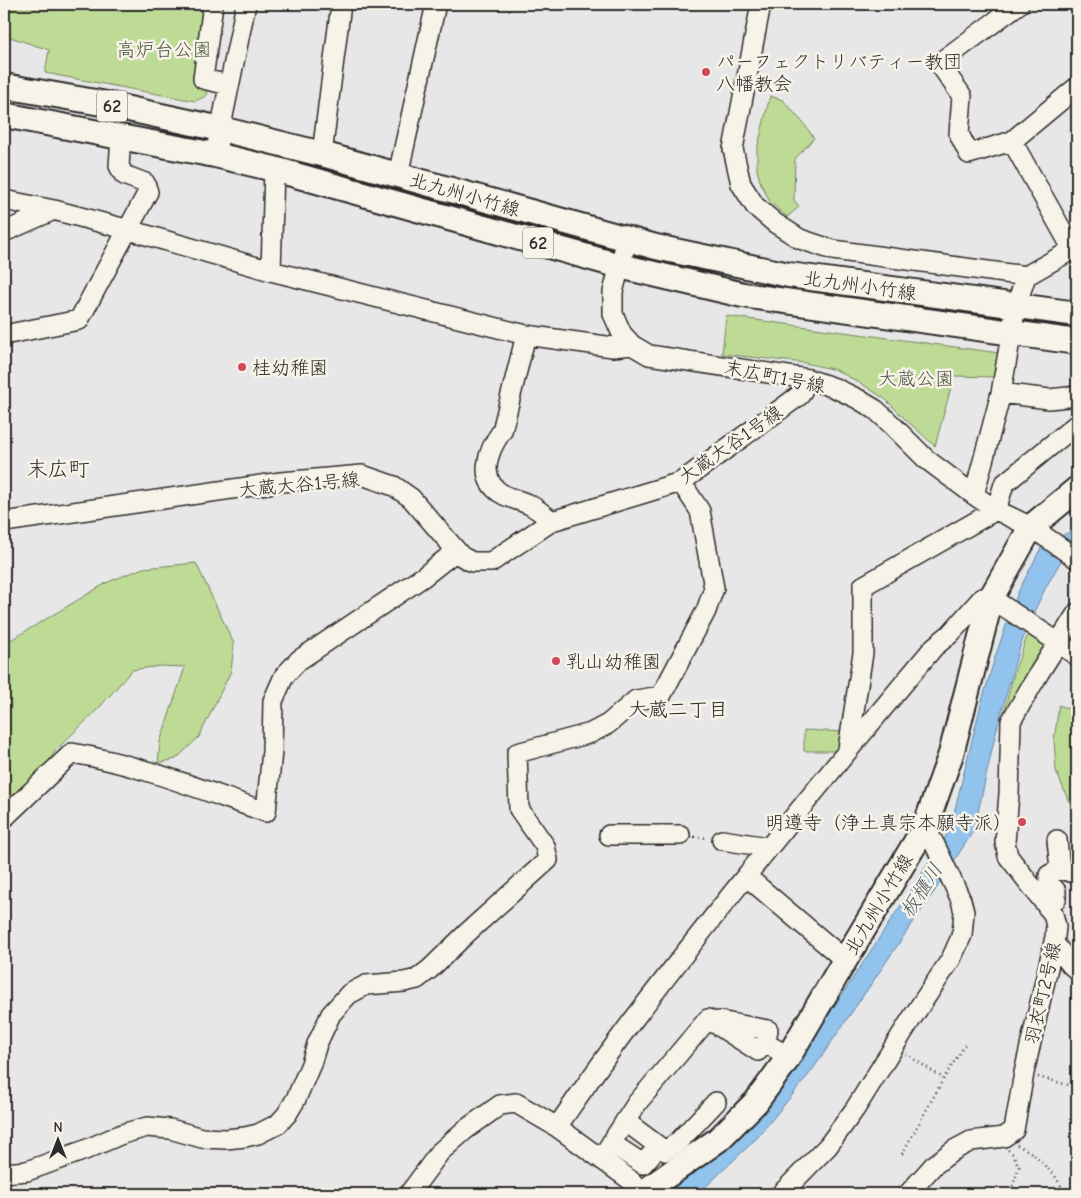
<svg xmlns="http://www.w3.org/2000/svg" width="1081" height="1198" font-family="'Comic Neue','Klee One',sans-serif">
<style>
.green{fill:#bddb94;stroke:#748360}
.water{fill:#91c3ed;stroke:#68869f}
.lines{fill:none;stroke-linecap:round;stroke-linejoin:round}
.minor-casing{stroke:#2b2b2b;stroke-width:22}
.major-casing{stroke:#2b2b2b;stroke-width:28}
.path{stroke:#2b2b2b;stroke-width:2.5;stroke-dasharray:1 4;stroke-linecap:butt}
.minor{stroke:#f7f3e8;stroke-width:19}
.major{stroke:#f7f3e8;stroke-width:24}
.poi-dot{fill:#d1495b;stroke:#f7f3e8;stroke-width:2}
.labels{text-anchor:middle;stroke-width:5;stroke-linejoin:round;paint-order:stroke}
.shield{fill:#f7f3e8;stroke:#686764;stroke-width:1}
.shield-label{font-size:18px;font-weight:bold;fill:#2b2b2b}
.park-label{font-size:19px;fill:#505745;stroke:#f7f3e8}
.poi-label{font-size:19px;fill:#2b2b2b;stroke:#f7f3e8;text-anchor:start}
.street-label{font-size:19px;fill:#2b2b2b;stroke:#f7f3e8}
.neighbourhood-label{font-size:20px;fill:#2b2b2b;stroke:#f7f3e8}
.water-label{font-size:20px;font-style:italic;fill:#4a5965;stroke:#f7f3e8}
.quarter-label{font-size:21px;fill:#2b2b2b;stroke:#f7f3e8}
</style>
<rect width="100%" height="100%" fill="#e7e7e8"/>
<filter id="ink" filterUnits="userSpaceOnUse"><feTurbulence type="fractalNoise" baseFrequency=".02" numOctaves="2"/><feDisplacementMap in="SourceGraphic" scale="10" xChannelSelector="R" yChannelSelector="G"/><feConvolveMatrix kernelMatrix="1 2 1 2 8 2 1 2 1" color-interpolation-filters="sRGB"/></filter>
<g filter="url(#ink)">
<path class="green" d="M 4,4 L 221,4 L 206,96 L 195,101 L 45,73 L 49,50 L 4,35 Z
M 770,96 L 783,100 L 804,124 L 814,138 L 795,159 L 794,200 L 799,207 L 787,217 L 770,202 L 761,184 L 757,170 L 757,150 Z
M 726,316 L 999,353 L 995,377 L 954,376 L 935,446 L 905,419 L 885,399 L 862,384 L 836,370 L 805,363 L 722,354 Z
M 196,563 L 234,644 L 231,671 L 199,737 L 176,759 L 158,763 L 160,742 L 185,667 L 160,666 L 132,670 L 99,708 L 55,751 L 4,840 L 4,644 L 108,582 L 143,568 Z
M 1029,631 L 1046,642 L 1047,648 L 1008,718 L 1003,715 L 1014,673 Z
M 1059,705 L 1077,712 L 1077,806 L 1069,802 L 1056,771 L 1054,740 Z
M 804,730 L 845,732 L 839,751 L 804,751 Z"/>
<path class="water" d="M 1077,528 L 1077,552 L 1061,561 L 1046,587 L 1031,618 L 1018,652 L 996,732 L 974,830 L 936,889 L 811,1072 L 757,1138 L 698,1194 L 662,1194 L 731,1138 L 784,1081 L 816,1034 L 945,838 L 954,813 L 981,704 L 996,654 L 1018,592 L 1042,546 Z"/>
<g class="lines">
<defs>
<path id="minor" d="M 213,4 L 203,79 L 229,85
M 761,4 L 733,149 L 741,184 L 755,206 L 775,223 L 800,239 L 833,250 L 1026,276 L 1077,247
M 1019,4 L 939,63 L 962,96 L 959,134 L 969,154 L 1012,141 L 1077,87
M 1012,141 L 1073,250
M 322,154 L 341,4
M 215,155 L 246,4
M 398,175 L 436,4
M 4,200 L 54,210 L 129,230 L 271,271 L 526,335 L 613,347 L 632,345
M 4,232 L 54,210
M 627,239 L 613,292 L 613,314 L 622,334 L 632,345 L 649,355 L 808,379 L 835,388 L 858,399 L 876,410 L 891,424 L 926,459 L 974,495 L 996,510 L 1031,527 L 1077,559
M 271,271 L 274,169
M 4,335 L 79,320 L 148,192 L 145,183 L 124,175 L 119,166 L 121,137
M 526,335 L 502,431 C 488,450 476,481 504,495 C 512,499 522,501 530,505 C 538,509 545,516 552,521
M 1001,393 L 1049,399 L 1077,396
M 974,495 L 1001,393 L 1016,306 L 1026,276
M 4,522 L 281,482 L 362,475 L 394,486 L 411,498 L 461,556 L 472,562 L 491,562 L 552,521 L 681,482 L 800,395 L 808,379
M 848,749 L 863,653 L 863,586 L 996,510 L 1004,484 L 1077,424
M 4,818 L 72,753 C 138,764 202,790 266,812 L 272,751 L 273,701 L 284,676 L 299,660 L 423,577 L 456,551
M 609,835 L 680,835
M 722,840 L 768,847
M 1057,840 L 1060,869
M 746,876 L 845,960
M 1047,907 L 1056,899 L 1056,891 L 1049,883 L 1049,875 L 1060,869 L 1077,874
M 1054,943 L 1071,965 L 1077,970
M 719,1021 L 768,1030 L 765,1043
M 625,1121 L 665,1151 L 678,1142 L 716,1102
M 611,1143 L 643,1164 L 658,1147
M 601,1159 L 637,1103 L 708,1019 L 758,1051 L 765,1043 L 788,1056
M 4,1173 L 27,1171 L 85,1150 L 122,1134 L 147,1127 L 170,1129 L 202,1138 L 226,1139 L 245,1137 L 258,1134 L 278,1124 L 287,1114 L 296,1099 L 311,1064 L 317,1044 L 331,1014 L 349,994 L 366,985 L 404,982 L 417,979 L 430,969 L 468,932 L 548,860 L 545,846 L 519,809 L 517,753 L 591,733 L 608,724 L 636,700 L 661,696 L 706,611 L 714,588 L 700,511 L 681,482
M 409,1194 L 440,1152 L 465,1130 L 500,1105 L 516,1103 L 557,1127
M 644,1194 L 629,1179 L 557,1127 C 582,1091 607,1054 634,1019 C 731,892 832,769 934,647 L 950,634 L 982,598 L 991,598 L 1059,643 L 1077,656
M 781,1194 L 828,1146 L 855,1109 L 910,1021 L 951,959 L 962,935 L 964,912 L 961,900 L 935,845 L 925,827
M 908,1194 L 933,1166 L 954,1150 L 971,1141 L 1004,1137 L 1014,1130 L 1024,1073 L 1055,937 L 1056,926 L 1053,914 L 1008,856 L 1005,842 L 1009,794 L 1011,721 L 1039,673 L 1077,613"/>
<path id="major" d="M 4,86 L 101,103 L 221,129 L 322,154 L 656,247 L 789,275 L 1077,314
M 4,115 L 215,155 L 274,169 L 620,266 L 743,295 L 1077,342
M 641,1194 L 719,1139 L 756,1102 L 786,1061 L 845,960 L 925,827 L 951,754 L 991,598 L 1031,527 L 1077,489"/>
</defs>
<use href="#minor" class="minor-casing"/>
<use href="#major" class="major-casing"/>
<path class="path" d="M 694,837 L 708,838
M 906,1054 L 943,1078
M 1038,1077 L 1077,1087
M 1017,1145 L 1032,1153 L 1055,1176 L 1066,1194
M 1008,1150 L 1013,1154 L 1019,1167 L 1010,1194
M 902,1154 L 944,1078 L 966,1043"/>
<use href="#minor" class="minor"/>
<use href="#major" class="major"/>
</g>
</g>
<g class="poi-dot">
<circle cx="706" cy="72" r="5"/>
<circle cx="242" cy="367" r="5"/>
<circle cx="556" cy="661" r="5"/>
<circle cx="1022" cy="822" r="5"/>
</g>
<g class="labels">
<g class="shield">
<rect x="97" y="90.5" width="30" height="31" rx="4"/>
<rect x="523" y="227.5" width="30" height="31" rx="4"/>
</g>
<g class="shield-label">
<text x="112" y="112">62</text>
<text x="538" y="249">62</text>
</g>
<g class="park-label">
<text x="164" y="56">高炉台公園</text>
<text x="916" y="385">大蔵公園</text>
</g>
<g class="poi-label">
<text x="716" y="68">パーフェクトリバティー教団<tspan x="716" dy="22">八幡教会</tspan></text>
<text x="252" y="374">桂幼稚園</text>
<text x="566" y="668">乳山幼稚園</text>
<text x="1012" y="829" text-anchor="end">明遵寺（浄土真宗本願寺派）</text>
</g>
<g class="street-label">
<text transform="translate(465 194) rotate(16)" y="7">北九州小竹線</text>
<text transform="translate(860 285) rotate(8)" y="7">北九州小竹線</text>
<text transform="translate(775 376) rotate(11)" y="7">末広町1号線</text>
<text transform="translate(730 444) rotate(-35)" y="7">大蔵大谷1号線</text>
<text transform="translate(299 484) rotate(-5)" y="7">大蔵大谷1号線</text>
<text transform="translate(878 904) rotate(-59)" y="7">北九州小竹線</text>
<text transform="translate(1042 993) rotate(-77)" y="7">羽衣町2号線</text>
</g>
<g class="neighbourhood-label">
<text x="678" y="716">大蔵二丁目</text>
</g>
<g class="water-label">
<text transform="translate(921 890) rotate(-57)" y="7">板櫃川</text>
</g>
<g class="quarter-label">
<text x="58" y="476">末広町</text>
</g>
</g>
<rect width="1081" height="1198" fill="none" stroke="#f7f3e8" stroke-width="20"/>
<rect x="10" y="10" width="1061" height="1178" fill="none" stroke="#2b2b2b" stroke-width="2" filter="url(#ink)"/>
<g transform="translate(58 1140)" stroke="#f7f3e8" stroke-width="4" paint-order="stroke">
<path d="M0-4L9 19L0 12L-9 19Z" fill="#2b2b2b"/>
<text y="-8" font-size="14" font-weight="bold" text-anchor="middle" fill="#2b2b2b">N</text>
</g>
</svg>
